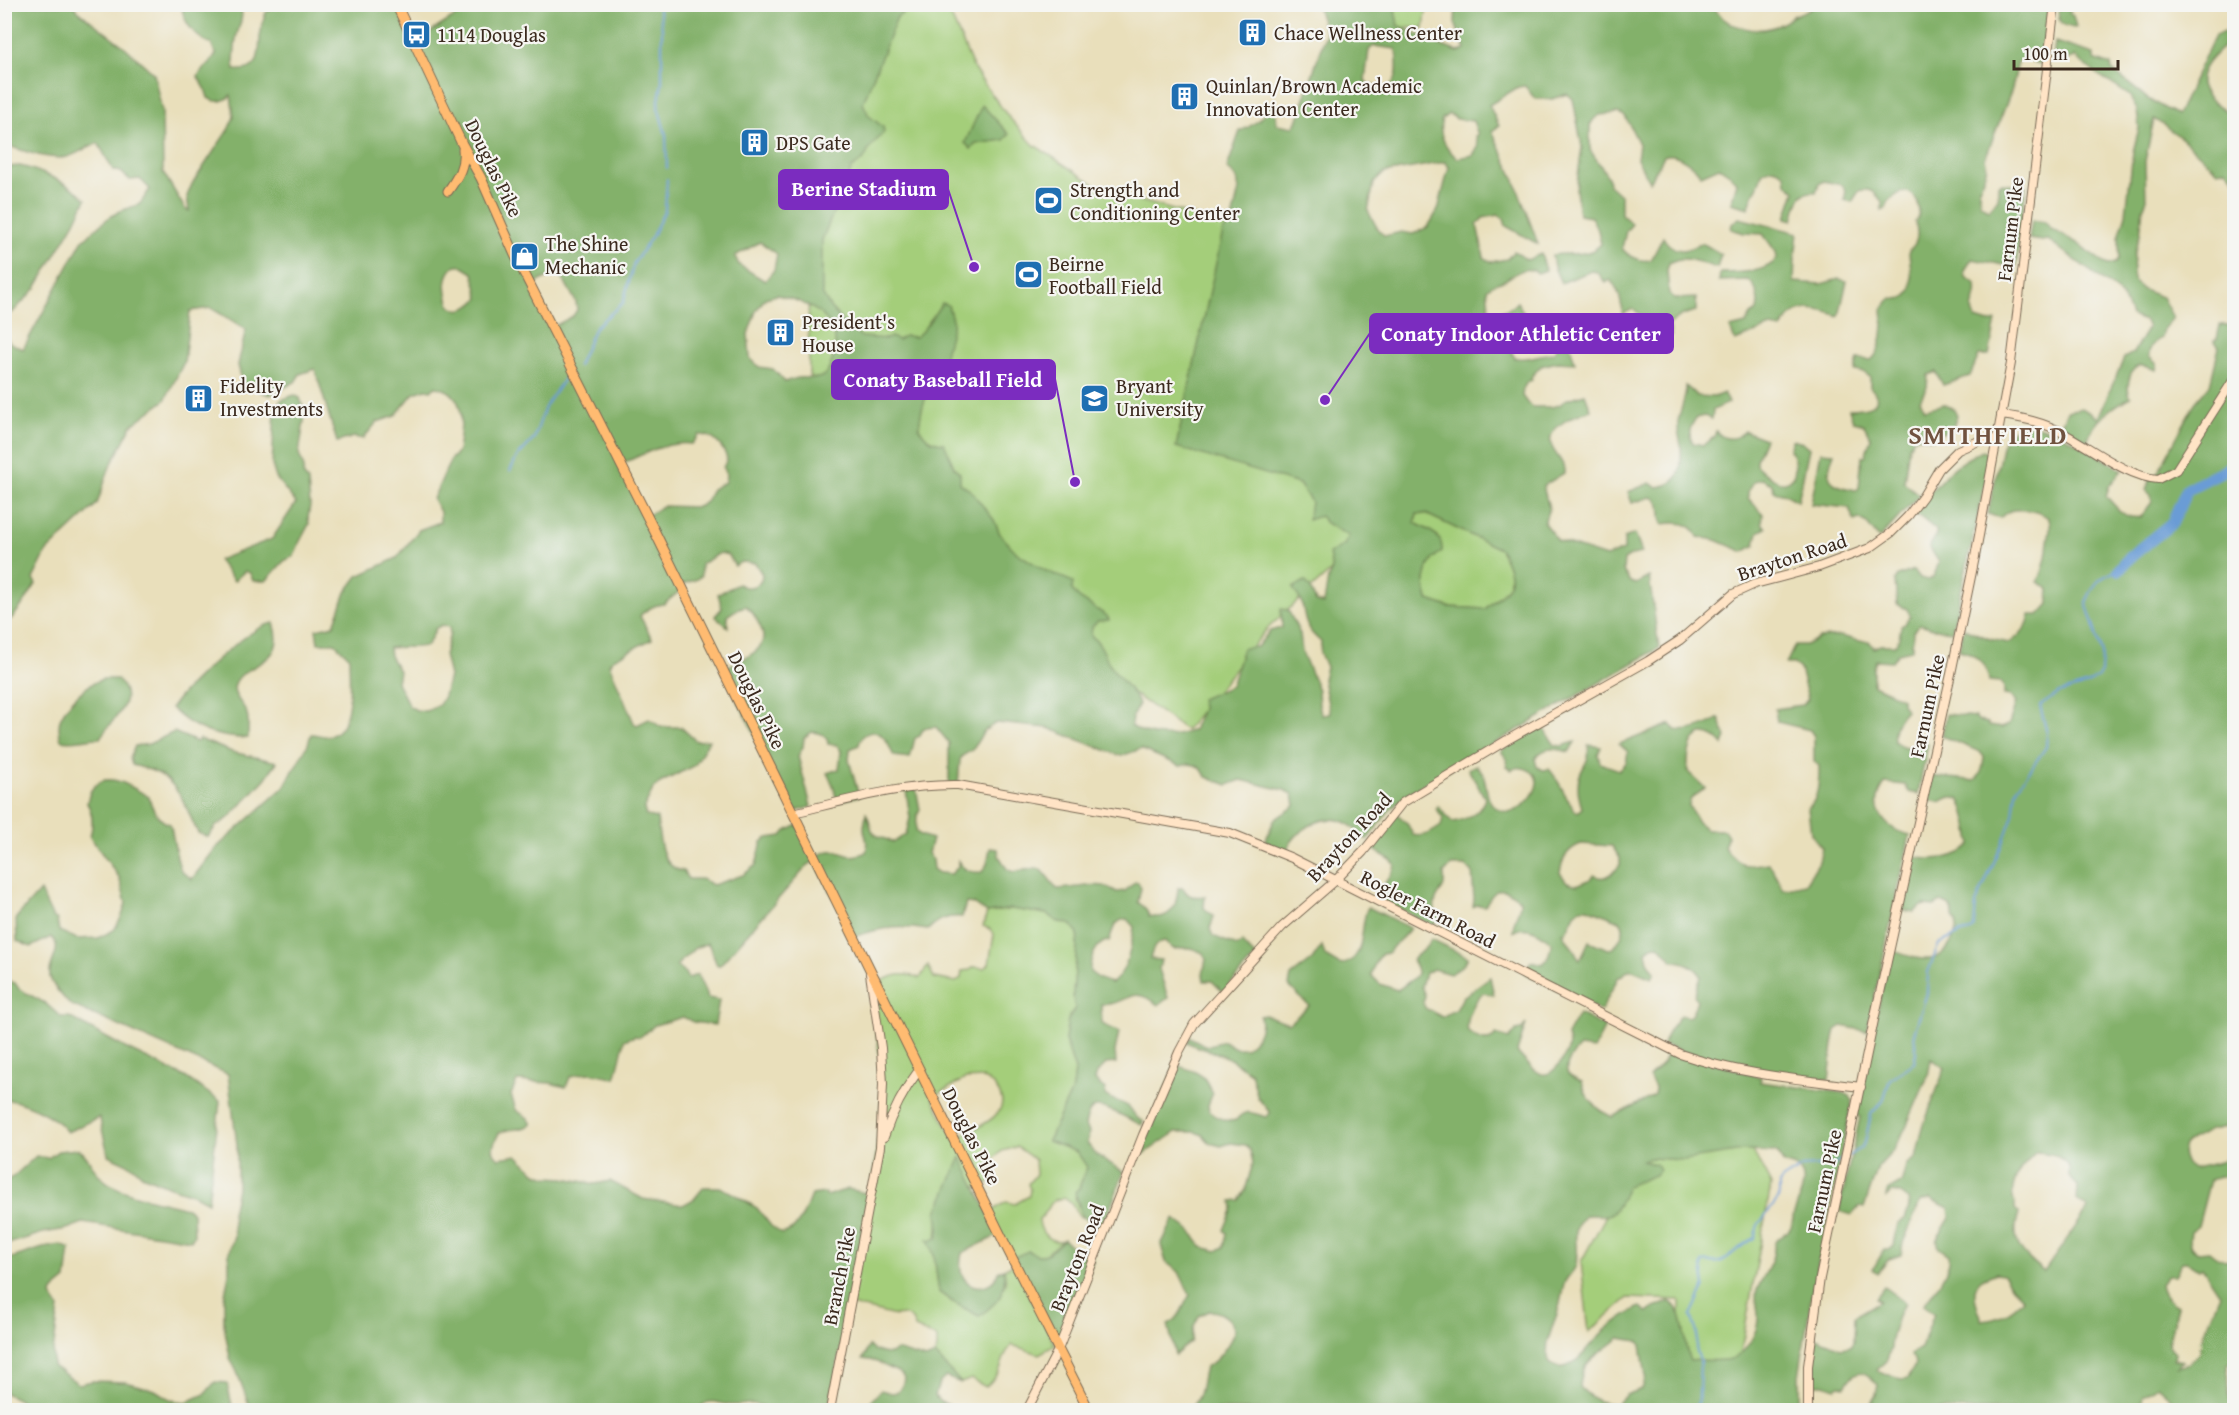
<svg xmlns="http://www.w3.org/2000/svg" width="2239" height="1415" font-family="'Gentium Book Plus',serif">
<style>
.green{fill:#a4ce7a;stroke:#707c4c;stroke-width:1.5;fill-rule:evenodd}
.forest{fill:#83b16a;stroke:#5f6e44;stroke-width:1.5;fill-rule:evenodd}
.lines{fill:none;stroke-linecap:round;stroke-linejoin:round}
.stream{stroke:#6b9cd5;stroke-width:2}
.river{stroke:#6b9cd5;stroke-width:12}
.secondary-casing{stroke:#786955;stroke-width:10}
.primary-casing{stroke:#786955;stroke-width:11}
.secondary{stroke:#ffe4c6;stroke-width:8}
.primary{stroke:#ffbb71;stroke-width:9}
.labels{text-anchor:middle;stroke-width:4.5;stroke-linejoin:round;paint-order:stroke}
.poi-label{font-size:20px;fill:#3b2a1e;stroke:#f6f6f2;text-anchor:start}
.street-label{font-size:20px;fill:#3b2a1e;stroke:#f6f6f2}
.district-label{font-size:26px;font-weight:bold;letter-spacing:1.5px;fill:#70523f;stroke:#f6f6f2}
.leader{fill:none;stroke:#7b2cbf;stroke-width:2}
.callout-dot{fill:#7b2cbf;stroke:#f6f6f2;stroke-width:2}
.callout{fill:#7b2cbf;stroke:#7b2cbf;stroke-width:2}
.callout-label{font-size:21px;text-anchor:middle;font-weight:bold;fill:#fff}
</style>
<rect width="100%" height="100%" fill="#f6f6f2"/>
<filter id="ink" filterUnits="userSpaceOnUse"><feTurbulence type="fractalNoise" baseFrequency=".0167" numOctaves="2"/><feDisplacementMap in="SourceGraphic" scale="12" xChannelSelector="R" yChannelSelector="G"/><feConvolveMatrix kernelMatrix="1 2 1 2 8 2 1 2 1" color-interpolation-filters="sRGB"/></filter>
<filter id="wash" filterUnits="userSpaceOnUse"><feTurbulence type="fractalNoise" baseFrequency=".008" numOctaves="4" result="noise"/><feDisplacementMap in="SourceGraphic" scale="24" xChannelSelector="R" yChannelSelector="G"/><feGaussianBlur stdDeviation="1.35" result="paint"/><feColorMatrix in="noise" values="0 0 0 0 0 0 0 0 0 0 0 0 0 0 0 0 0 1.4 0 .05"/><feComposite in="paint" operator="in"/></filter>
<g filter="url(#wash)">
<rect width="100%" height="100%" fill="#e9dfbb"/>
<path class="green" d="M 915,5 L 946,5 L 975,71 L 1007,115 L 1034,145 L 1103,190 L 1222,224 L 1265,241 L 1383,481 L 1332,570 L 1266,630 L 1186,730 L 970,580 L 809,375 L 808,272 L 878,28 Z
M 1384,5 L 1427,5 L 1424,28 L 1385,27 Z
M 1417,514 L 1426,514 L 1500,549 C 1518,584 1512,584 1485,609 L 1449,607 L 1428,600 C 1422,581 1425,563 1442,551 L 1438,536 L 1415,523 Z
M 1011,909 L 1047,914 L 1056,921 L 1072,925 L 1078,934 L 1073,995 L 1075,1008 L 1068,1020 L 1065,1040 L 1075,1070 L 1073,1088 L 1048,1141 L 1077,1152 L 1088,1167 L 1075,1197 L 1082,1217 L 1079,1216 L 1071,1203 L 1064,1198 C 1049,1200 1053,1202 1046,1212 C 1044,1215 1041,1217 1039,1220 C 1040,1233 1050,1244 1063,1240 L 1044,1255 L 1012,1258 L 990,1212 L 1006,1202 L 1015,1204 L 1029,1196 L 1030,1189 L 1028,1184 L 1036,1174 L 1035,1160 L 1017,1147 L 1002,1151 L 993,1159 L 997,1173 L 996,1180 L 978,1188 L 939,1217 L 937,1238 L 932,1241 L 929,1240 L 934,1255 L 939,1292 L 951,1301 L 1006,1283 L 1004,1269 L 1013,1264 L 1055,1345 L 1039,1354 L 1012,1345 C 1003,1353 1004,1362 999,1371 C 996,1377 990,1382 986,1387 L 971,1379 L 961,1383 L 935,1355 L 937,1349 L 937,1338 L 915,1328 C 913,1316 906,1314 895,1316 L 851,1305 L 872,1189 L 883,1088 L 872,993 L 876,983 C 895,975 900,972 920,978 L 928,966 L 934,978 L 956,982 L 961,978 L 962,971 L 970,970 L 974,967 L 985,968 L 989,964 L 994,934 L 990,929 L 983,926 L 987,913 ZM 983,1078 C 990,1081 993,1084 997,1090 C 1017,1115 971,1130 954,1139 L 932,1097 L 965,1079 Z
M 1736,1119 L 1771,1185 L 1737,1373 L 1680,1373 L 1680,1300 L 1628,1298 L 1589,1332 L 1581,1262 L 1628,1175 L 1677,1120 Z"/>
<path class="forest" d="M 5,5 L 73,5 L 78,11 L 126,48 L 154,74 L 162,111 L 163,172 L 185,209 L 189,211 L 187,196 L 192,184 L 228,130 L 234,117 L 231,95 C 225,102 216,103 208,98 L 205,88 L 198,77 C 202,67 212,64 216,54 L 211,44 C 196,38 182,22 182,5 L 240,5 C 245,19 238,26 236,39 C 235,47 233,62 235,70 C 260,72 259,56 260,37 C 261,29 263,20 266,12 L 273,9 L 274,5 L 397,5 L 416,39 L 429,33 L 473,5 L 935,5 L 938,14 L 922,9 L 911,8 L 897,17 L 863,103 L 869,116 L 883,127 L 884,132 L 870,148 L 864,159 L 852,168 L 822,240 L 822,294 L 830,307 L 847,326 L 862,337 L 887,339 L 891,337 L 898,340 L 905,336 L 916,337 L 924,329 L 942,303 L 948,305 L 953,323 L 945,354 L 945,371 C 926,391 922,401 919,428 C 927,439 930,442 944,443 L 954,467 L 960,473 L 960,483 L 971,491 L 994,520 L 1000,534 L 1017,553 L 1044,570 L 1073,582 L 1072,590 L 1079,598 L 1107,616 L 1109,620 L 1098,621 L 1092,627 L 1091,636 C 1101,642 1104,654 1109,664 C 1118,678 1132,689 1139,704 L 1132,717 L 1131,726 C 1150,738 1172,739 1193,730 L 1202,709 L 1201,699 L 1231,686 L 1243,648 L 1257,647 L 1270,631 L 1282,628 L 1281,609 L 1288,610 L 1300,634 L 1302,652 L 1318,690 L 1319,706 L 1322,715 L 1330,714 L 1323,679 L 1326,667 L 1320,653 L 1321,642 C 1304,627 1307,625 1302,604 C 1301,599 1295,593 1293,588 L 1305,581 L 1310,587 L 1316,602 L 1324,604 L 1328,578 L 1332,570 L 1329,554 L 1344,545 L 1349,536 L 1326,523 L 1320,516 L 1308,520 L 1311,502 L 1299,484 L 1176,447 L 1223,231 L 1231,224 L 1239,190 L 1237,179 L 1227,168 L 1240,131 C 1254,125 1262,119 1269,105 L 1276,114 L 1277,124 L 1294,127 L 1297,122 L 1326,33 L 1318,10 L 1328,5 L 1394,5 L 1398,25 L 1418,35 L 1428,35 L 1440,45 L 1458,52 L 1465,50 L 1455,23 L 1456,5 L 1713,5 C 1724,29 1760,36 1783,23 C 1788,21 1791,17 1795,15 C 1803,12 1809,10 1816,5 L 2049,5 L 2042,64 L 2033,62 L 2027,59 L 2018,62 L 2012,89 L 1985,159 L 1987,167 L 1979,190 L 1980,203 L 1989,210 L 1998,198 L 1998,185 L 2002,183 L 2026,186 L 2016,267 L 1972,259 L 1965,270 L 1966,277 L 1976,284 C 1976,287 1977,291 1976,294 C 1975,304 1968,308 1976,319 L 1989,323 L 1996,321 L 1989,355 L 1979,355 L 1970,376 L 1943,385 L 1936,372 L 1928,375 L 1927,387 L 1920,400 L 1925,409 L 1944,404 L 1954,409 L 1957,415 L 1952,430 L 1932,436 L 1932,439 L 1924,437 L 1914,438 L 1909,446 L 1904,482 L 1919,495 L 1879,539 L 1868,525 L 1859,519 L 1854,521 L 1849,508 L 1811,504 L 1821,452 L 1834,453 C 1823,481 1830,485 1856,490 L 1859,488 L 1862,456 L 1865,456 L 1871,438 C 1863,428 1870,425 1853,421 L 1849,409 C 1862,409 1889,406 1870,387 L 1870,377 L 1863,372 L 1855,371 L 1858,359 L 1871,360 C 1883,351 1884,324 1882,310 L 1891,298 C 1922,305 1909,268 1909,250 C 1919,243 1918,231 1915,222 C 1923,214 1918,190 1903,192 C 1898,193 1891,199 1887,203 L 1885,209 L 1881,211 L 1882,202 C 1875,192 1872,188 1859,191 L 1852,202 L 1844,200 L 1846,191 L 1842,185 L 1824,181 L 1819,184 L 1816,192 C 1798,190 1797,206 1793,220 L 1786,218 L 1795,191 L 1786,183 L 1785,174 C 1775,167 1772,166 1762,173 C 1760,186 1751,195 1749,208 L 1731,203 L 1737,183 L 1731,175 L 1719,167 L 1701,175 C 1696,168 1676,150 1664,156 C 1663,157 1653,177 1649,181 L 1637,159 L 1639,144 L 1625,116 L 1618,113 L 1600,115 L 1594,119 L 1590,125 L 1590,150 L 1608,177 L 1609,185 L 1621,196 L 1621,214 L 1632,224 L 1626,231 L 1622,248 C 1628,257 1640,262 1651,260 L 1663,237 C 1672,253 1686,253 1702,243 L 1721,254 L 1717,268 C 1701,264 1685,253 1669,263 L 1667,270 L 1669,294 L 1675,299 L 1696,298 L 1696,311 C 1685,313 1677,317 1669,325 L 1671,336 L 1651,335 L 1644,317 L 1633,309 L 1623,314 C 1621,302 1619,288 1610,280 L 1606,283 L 1597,272 L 1591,271 L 1561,283 L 1554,267 L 1552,255 C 1568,252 1589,258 1601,244 L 1598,230 L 1591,217 L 1579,215 L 1576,190 L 1582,147 L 1573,99 L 1567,94 L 1552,99 L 1535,99 L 1525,86 L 1518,87 L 1489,105 L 1499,126 L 1492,131 L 1514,178 L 1538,244 L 1506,226 L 1504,219 L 1498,215 L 1483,218 L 1477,225 L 1484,257 L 1490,262 L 1507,259 L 1514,251 L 1527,260 L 1541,254 L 1546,270 L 1538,273 C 1525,264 1516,274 1505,280 C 1498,284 1492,283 1487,289 L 1489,307 L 1492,311 C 1502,313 1510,310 1517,302 L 1527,318 L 1524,323 L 1517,323 C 1510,336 1506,345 1515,358 C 1527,360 1540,354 1553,353 L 1558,347 L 1556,335 L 1566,332 L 1575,363 L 1557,362 L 1541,366 L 1531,377 L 1532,380 L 1527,382 L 1523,389 L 1522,396 L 1527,403 L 1533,407 L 1551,407 L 1560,405 L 1565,400 L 1585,394 L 1591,410 C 1577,414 1543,427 1552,447 C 1556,456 1565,462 1564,473 L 1543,486 L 1549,508 L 1544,523 L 1558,541 L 1606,557 L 1624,550 L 1624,538 L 1635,534 L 1642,553 L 1632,555 L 1624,560 L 1623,571 L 1630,582 L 1636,584 L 1649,577 L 1659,648 L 1410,792 L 1389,811 L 1367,840 C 1361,835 1353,826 1345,822 C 1322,812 1295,831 1286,851 L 1265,842 L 1274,820 L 1295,806 L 1293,794 L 1284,790 L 1241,780 L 1228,785 L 1206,777 C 1201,764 1192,762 1180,766 L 1141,749 L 1121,756 L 1048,728 L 996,723 L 984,731 L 972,750 L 962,756 L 960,760 L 958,784 L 949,785 L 949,743 L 936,727 C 927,728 922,727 920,736 L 915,738 L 910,758 L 894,756 C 891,751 889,744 885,739 C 876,727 861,732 859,745 L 850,749 L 849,760 L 859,796 L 837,802 L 833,785 L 827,773 L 839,769 L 841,751 L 837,745 L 828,744 C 827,734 821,733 812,732 L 804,738 L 803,747 L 798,756 C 802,773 807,789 811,807 L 793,812 L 722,669 C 741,659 773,652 760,626 C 756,618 753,612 746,606 L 739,608 L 727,616 L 728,627 L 715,616 L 722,608 L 718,594 L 738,584 C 746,589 755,588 761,581 L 762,574 L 755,563 L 741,562 L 735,566 L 728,555 L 720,553 L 701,564 L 701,576 L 697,579 L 681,585 L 681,590 L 664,604 C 657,604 644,610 640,616 L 652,639 L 613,659 L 609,664 L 634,723 L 637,725 L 649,719 L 661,727 L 681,727 L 696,741 L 709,740 L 695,765 L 660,783 L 653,789 L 644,809 L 646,816 L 657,818 C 659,836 660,868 683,871 L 688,879 L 701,879 L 713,885 L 743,875 L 756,865 L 762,842 L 768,838 L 782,836 L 786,831 L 798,825 L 815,857 C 819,855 825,852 829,851 C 845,849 845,862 866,852 C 870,843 864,837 864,828 C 864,823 866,819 866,813 C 872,822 868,833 880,837 C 885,838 888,841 894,842 L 906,834 L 910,818 L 906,790 L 916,788 L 920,810 L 917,816 L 916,831 L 920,835 L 932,839 L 928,853 L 932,860 L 933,869 L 939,873 L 951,874 L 958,867 L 958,861 C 964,871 971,873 982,872 L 987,864 L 990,848 L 998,849 L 999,856 L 1007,869 L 1013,872 L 1037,868 L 1043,871 L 1057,889 C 1070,889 1092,884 1104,886 C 1109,887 1112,890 1117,892 L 1125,891 L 1135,882 L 1138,882 L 1141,888 L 1138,902 L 1146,909 L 1149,916 C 1170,921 1177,907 1178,888 L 1183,888 C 1189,898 1194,897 1205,896 L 1204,908 L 1214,916 L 1210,929 L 1213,936 L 1237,946 L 1243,942 L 1244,946 L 1256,956 L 1223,992 L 1212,981 L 1204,981 L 1203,974 L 1206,959 L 1203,953 C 1198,951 1193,948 1188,948 C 1175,946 1177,955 1165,941 C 1154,943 1153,949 1150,959 L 1161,960 L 1159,969 L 1168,998 L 1158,1005 C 1129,982 1127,1007 1101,1004 L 1102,1024 L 1119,1032 L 1115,1051 L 1116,1063 L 1106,1064 L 1097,1073 L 1095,1080 L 1105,1090 L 1105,1095 C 1112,1101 1123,1102 1129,1107 C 1135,1113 1134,1118 1143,1121 L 1142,1125 C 1132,1121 1102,1103 1093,1108 C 1088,1111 1086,1120 1085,1125 L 1089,1132 L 1087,1143 L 1095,1154 L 1124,1172 L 1102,1229 C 1095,1225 1089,1219 1082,1217 L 1075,1192 L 1079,1188 L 1087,1167 L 1077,1152 L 1048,1141 L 1073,1088 L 1075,1070 L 1065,1040 L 1068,1020 L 1075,1008 L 1073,995 L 1078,934 L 1072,925 L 1056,921 L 1047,914 L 1011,909 L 987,913 L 974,904 L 966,903 L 962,917 C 947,916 938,919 928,930 C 902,925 878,927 854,937 L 815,861 L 808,865 L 720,965 L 717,965 L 708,943 L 695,948 L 676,966 L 685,973 L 688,979 L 697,974 L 708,998 L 719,1000 L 715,1025 L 693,1022 L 683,1017 L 655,1025 L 640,1037 L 635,1036 L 624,1040 C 622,1053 619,1065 615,1078 C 600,1074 585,1070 570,1077 L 566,1087 L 550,1083 L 517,1081 L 511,1095 L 516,1110 L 528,1118 L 532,1124 C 519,1132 512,1127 499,1133 C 494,1143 489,1151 499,1158 L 517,1155 L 536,1173 L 547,1177 L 565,1178 L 595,1184 L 610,1181 L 643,1199 L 683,1205 L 694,1199 L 704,1187 L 720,1187 L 734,1194 L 757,1208 L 771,1226 L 782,1234 C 801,1229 804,1212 811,1195 L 825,1193 L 826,1196 L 848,1189 L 870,1194 L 829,1410 L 768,1410 L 767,1408 C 747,1400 751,1406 733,1405 C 718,1405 710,1395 697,1410 L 251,1410 L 237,1372 L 230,1358 L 224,1325 L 224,1299 L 229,1274 L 229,1252 L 234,1236 L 232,1213 L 237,1188 L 237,1145 L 228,1074 L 69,1004 C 63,996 52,987 50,977 C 47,963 65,949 51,937 L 31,947 L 17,941 L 16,918 L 40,891 L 52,916 L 57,920 L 59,931 L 77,939 L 98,938 L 114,930 L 122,916 L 126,903 L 119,877 L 90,837 C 93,826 93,813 87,803 C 88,799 89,793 92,789 C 106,768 134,788 149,797 C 151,807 159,822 170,824 C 173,833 177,865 181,870 C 183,874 189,876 192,879 L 215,849 L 284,787 L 308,744 L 311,734 C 317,734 324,737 329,736 C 355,729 349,679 349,657 L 335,643 L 318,643 L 316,629 L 334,625 L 346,592 L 358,576 L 397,558 L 419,530 L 440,522 L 440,512 L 433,499 L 451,459 L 458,452 C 461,427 469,392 436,387 L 431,390 L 426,389 L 414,393 L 395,416 L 377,422 L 363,439 L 354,437 L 337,442 L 315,369 L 300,374 L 295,382 L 270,395 L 243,385 L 238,365 L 246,329 L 211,308 L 190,311 L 184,362 L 165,400 L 132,425 L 109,469 L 97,504 L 47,551 L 33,579 L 36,584 C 27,599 18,613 5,625 L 4,334 L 10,343 L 23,349 L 82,241 L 107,219 L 118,212 L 140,204 L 150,189 L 140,179 L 130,180 L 121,172 L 113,170 L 98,143 C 87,146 79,154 67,157 C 48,161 23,150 5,145 ZM 1374,46 L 1396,49 C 1397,63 1401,78 1388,87 L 1368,84 L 1365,80 L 1369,50 ZM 1449,114 L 1457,119 L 1473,121 L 1478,135 L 1476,136 L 1478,147 L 1473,155 L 1457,158 C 1446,149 1437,133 1442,119 ZM 1445,162 L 1449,167 L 1438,210 L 1428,227 L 1413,234 L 1401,232 L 1385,236 L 1379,231 L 1368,211 L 1374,183 L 1384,173 ZM 760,242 L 777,254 L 774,270 L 765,281 L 739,265 L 735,256 ZM 456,265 L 460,265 L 473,273 L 479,298 C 471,307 461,314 450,306 C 446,292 442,275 456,265 ZM 553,274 L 562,277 L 576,302 L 577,310 L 573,316 L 553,327 L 533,285 ZM 777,295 C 808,302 845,319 833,358 C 830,366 829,373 821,377 C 814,380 805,377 798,378 C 794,379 789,380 785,382 L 773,369 L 759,367 L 750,358 L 748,334 L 756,311 L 765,298 ZM 699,435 C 713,434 724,447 727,459 L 723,468 L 726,475 L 725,482 L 712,489 L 706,502 L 698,507 L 662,506 L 647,516 L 621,464 C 644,454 666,441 692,444 ZM 1417,514 L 1426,514 L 1500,549 C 1518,584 1512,585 1485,609 L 1449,607 L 1428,600 C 1422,581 1425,563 1442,551 C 1443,534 1428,530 1415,523 ZM 442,625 L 449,627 L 450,634 L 444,655 L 449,676 L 444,696 L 439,705 L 426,711 L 416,710 L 409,706 L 397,682 L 399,671 L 390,656 L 389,648 C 399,646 422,649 427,645 C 431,641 433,633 436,628 ZM 1127,919 L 1134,927 C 1132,944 1127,973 1112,983 C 1104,982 1096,977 1090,972 C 1089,961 1096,941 1109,941 C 1113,930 1114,920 1127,919 Z
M 2059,5 L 2073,5 L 2069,13 L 2073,16 L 2076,27 L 2074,28 C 2058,25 2057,20 2059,5 Z
M 2225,31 L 2234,31 L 2234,38 C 2217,52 2186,75 2209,98 C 2215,104 2225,110 2232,115 L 2234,112 L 2234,178 L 2226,169 L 2218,171 L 2179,136 L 2154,119 L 2145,161 L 2146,202 L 2143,208 L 2140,235 L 2134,255 L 2133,274 L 2135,283 L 2143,290 L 2162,297 L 2173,318 L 2164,328 L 2162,338 C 2154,341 2148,348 2149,357 L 2157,364 L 2156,370 C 2150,368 2142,364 2137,367 C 2128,371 2126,391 2131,397 C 2113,406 2093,421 2087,441 L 2060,427 L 2067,411 L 2082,408 L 2098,418 L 2124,358 L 2133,353 L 2148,328 L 2145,321 L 2131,316 L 2125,302 L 2117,291 L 2048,240 L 2042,241 L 2029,239 L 2032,220 L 2045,222 L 2051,229 L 2077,243 L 2104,263 L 2108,265 L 2116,263 L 2119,258 L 2119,237 L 2126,214 L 2133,152 L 2139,128 L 2137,110 L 2130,96 L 2094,72 L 2075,57 L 2063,61 L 2053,60 L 2055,42 L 2094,54 L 2094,59 L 2111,65 L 2112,70 L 2148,99 L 2177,115 L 2215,35 Z
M 982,105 L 1009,134 L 1004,140 L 976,144 L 971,149 L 965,143 Z
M 20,166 C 38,170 74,185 86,199 L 75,222 L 36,288 L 12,313 L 5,314 L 5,167 Z
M 1739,218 L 1798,233 L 1795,258 L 1794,282 L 1821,284 L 1839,279 L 1847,281 L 1839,316 C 1815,307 1795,303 1781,329 L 1771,327 L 1735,341 L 1730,328 L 1746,324 L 1751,315 L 1757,311 C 1759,299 1758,287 1748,280 L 1719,281 L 1720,273 C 1738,272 1765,274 1777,259 L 1776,252 L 1763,234 L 1744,233 L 1731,229 L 1732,224 Z
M 2220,325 L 2234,325 L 2234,1124 L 2217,1130 L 2209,1130 C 2197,1140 2176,1140 2184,1160 C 2186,1166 2189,1168 2195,1168 C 2210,1163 2226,1166 2231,1149 L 2234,1147 L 2234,1179 L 2218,1176 L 2210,1180 L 2198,1226 L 2190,1232 C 2188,1242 2189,1247 2198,1252 L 2209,1251 C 2215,1257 2224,1261 2232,1260 L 2234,1240 L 2234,1363 L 2228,1363 L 2229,1394 L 2234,1410 L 2184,1410 L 2157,1386 L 2143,1395 L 2142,1401 L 2144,1408 L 2140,1410 L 1867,1410 L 1876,1395 L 1878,1385 C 1864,1369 1856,1367 1845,1386 L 1839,1385 L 1836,1388 L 1823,1384 L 1812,1384 L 1816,1338 L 1841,1348 L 1852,1346 L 1854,1342 L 1855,1316 L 1880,1301 L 1876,1298 L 1884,1287 L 1905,1303 L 1900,1311 L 1892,1334 L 1891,1348 L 1887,1360 L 1876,1370 C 1884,1376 1892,1374 1900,1379 L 1908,1378 L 1915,1365 L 1914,1359 L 1910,1355 L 1921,1348 L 1934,1314 L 1923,1305 C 1932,1295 1952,1268 1949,1255 L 1939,1248 L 1937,1239 L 1950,1218 L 1949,1208 L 1930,1199 L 1920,1202 L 1903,1243 L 1901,1255 L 1889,1259 L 1878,1273 L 1873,1269 L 1884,1250 L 1889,1250 L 1894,1246 L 1898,1223 L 1905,1219 L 1909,1207 L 1908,1199 L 1899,1193 L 1891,1192 L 1886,1197 L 1887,1191 L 1901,1183 L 1907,1164 L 1916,1158 L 1923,1127 L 1945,1068 L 1931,1059 L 1928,1076 L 1905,1129 L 1893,1151 L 1878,1167 L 1864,1208 L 1859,1207 L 1852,1215 L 1839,1211 L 1860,1117 L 1856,1115 L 1890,950 C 1916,958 1938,970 1953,939 C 1957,930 1959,925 1953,917 C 1954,907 1950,905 1941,902 L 1934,906 L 1924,905 L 1914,912 L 1902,910 L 1914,857 C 1932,861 1959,859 1971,845 C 1970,832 1966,810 1959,799 L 1950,797 L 1939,802 L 1927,800 L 1933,776 C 1947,779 1960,778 1974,781 C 1982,775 1983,767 1984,757 L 1980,752 L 1942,736 L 1946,714 L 1975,717 L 1979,721 L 1988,723 L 1989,726 L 2002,728 L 2009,724 L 2016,702 L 2011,696 L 2004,695 L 2004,687 L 2000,682 L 1989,681 C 1987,664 1977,653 1959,650 L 1964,628 L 1990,639 L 2009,643 C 2021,635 2027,630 2030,615 L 2039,615 L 2049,604 L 2049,589 L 2038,582 C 2043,571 2046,561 2047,550 C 2049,525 2060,515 2026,510 C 2015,509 2009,509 2000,518 L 1988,514 L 2003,442 C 2007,434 2015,426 2024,425 C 2047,421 2102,458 2122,470 L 2109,486 L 2106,496 C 2117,507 2123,520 2141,517 L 2152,502 L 2151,495 L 2146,490 L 2150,478 L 2156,476 L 2195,403 L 2210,385 L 2219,347 L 2214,340 L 2217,339 ZM 2036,1152 C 2051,1153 2059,1155 2069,1166 L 2069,1177 L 2078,1186 L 2077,1200 L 2088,1209 L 2044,1272 C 2022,1254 2009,1243 2019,1213 L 2015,1209 L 2015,1203 L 2012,1199 C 2012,1178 2021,1166 2036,1152 ZM 2182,1262 L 2188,1262 L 2199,1269 L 2202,1267 L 2220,1294 L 2201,1340 L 2199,1353 L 2188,1364 L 2177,1367 L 2182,1361 L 2174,1359 L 2175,1353 L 2169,1348 L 2168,1344 L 2177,1306 C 2168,1301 2162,1295 2161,1284 L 2168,1275 L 2175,1275 ZM 1996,1273 L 2003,1274 L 2012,1288 L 2023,1299 C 2013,1311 1998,1319 1982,1320 C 1978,1307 1968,1289 1982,1279 C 1987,1276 1991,1276 1996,1273 Z
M 1686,386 L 1697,396 L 1714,397 L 1724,393 L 1729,403 L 1713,410 L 1712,419 L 1704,416 L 1696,418 C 1690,427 1687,433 1693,443 L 1703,445 L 1714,437 L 1716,431 C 1724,441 1736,440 1745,431 L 1765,439 L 1756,460 L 1756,465 C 1762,471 1776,484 1785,482 C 1800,479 1795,457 1789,450 L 1792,440 L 1803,443 L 1809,448 L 1798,501 L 1785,494 L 1774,491 L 1772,484 L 1762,479 L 1754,481 L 1748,492 L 1748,498 L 1763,514 L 1762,523 L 1766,528 L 1758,532 L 1755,545 L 1744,552 L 1716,540 L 1698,537 C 1692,521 1676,522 1662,524 L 1660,505 L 1656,499 L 1651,497 L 1632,503 L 1628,492 L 1650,483 L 1657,487 C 1682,484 1682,468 1681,446 C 1680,438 1677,430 1678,422 C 1680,410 1686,399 1686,386 Z
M 294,395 L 300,398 L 305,414 L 299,454 L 304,468 L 303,474 L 308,482 L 310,505 L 308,518 L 309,524 L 300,541 L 294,556 L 284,561 L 266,581 L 253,581 L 250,573 L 245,571 L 234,581 L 218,560 L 272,539 L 296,503 L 276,478 L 272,465 L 275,410 L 281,400 Z
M 1983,451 L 1990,456 L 1990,462 L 1952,631 L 1936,629 L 1920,624 L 1913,631 L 1912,650 L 1898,653 L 1892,661 L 1876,660 L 1873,668 L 1873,685 L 1902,698 L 1902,703 L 1906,710 C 1898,718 1892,728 1894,741 C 1903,748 1912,750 1920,742 L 1928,744 L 1918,794 L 1909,792 L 1905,785 L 1885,783 C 1867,807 1884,829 1910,835 L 1867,1031 L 1842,1026 L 1836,1030 C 1831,1047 1832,1062 1829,1080 C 1771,1072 1718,1066 1663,1044 L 1669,1030 L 1680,1015 L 1688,1017 L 1692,1014 L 1697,1000 L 1694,996 L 1701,976 C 1696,966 1683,961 1673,961 L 1659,945 L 1651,946 L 1646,952 L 1648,961 L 1655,972 L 1652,978 L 1633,970 L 1628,970 L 1623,975 L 1619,976 L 1601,1011 L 1525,973 L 1531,961 L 1542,964 L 1547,960 L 1552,944 C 1543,933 1525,923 1513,932 C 1512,920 1521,912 1520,900 C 1502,884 1495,887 1485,906 L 1477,905 L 1473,907 L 1474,900 L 1472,871 L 1465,866 L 1451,866 L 1444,873 C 1444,878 1445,884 1443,888 C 1438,896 1433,901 1435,911 L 1440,916 L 1433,926 L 1375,897 C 1381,886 1393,877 1395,865 L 1391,860 L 1370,847 L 1396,813 L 1407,823 L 1413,835 C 1423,838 1433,832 1441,826 L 1443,818 L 1436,809 L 1438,806 L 1452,822 C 1465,821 1482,811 1485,798 L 1468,769 L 1476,765 C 1478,768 1483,773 1484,777 C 1488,789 1484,805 1503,811 C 1517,816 1538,795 1537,781 C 1536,770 1519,764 1512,770 L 1507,767 L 1507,759 L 1501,751 L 1542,726 L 1555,745 L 1562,746 L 1575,742 L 1569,752 C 1556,748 1543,746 1535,759 L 1537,767 L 1543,770 L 1549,769 C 1560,780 1568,805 1577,812 L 1582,808 C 1579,799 1577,787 1579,778 C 1583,763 1591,762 1588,745 L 1601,747 L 1598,754 L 1600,763 L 1619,770 L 1626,763 L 1628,752 L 1619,744 L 1671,724 L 1675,730 C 1689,733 1707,726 1719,718 L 1726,737 L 1723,745 C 1719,740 1717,739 1711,736 C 1690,726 1687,757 1688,772 L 1705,788 L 1690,800 L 1689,806 L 1698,822 L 1706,830 L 1724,830 L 1728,836 L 1724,847 L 1729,854 L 1745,866 L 1769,863 L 1783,889 L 1805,884 L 1819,862 L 1822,848 L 1811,834 L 1808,808 C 1819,800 1819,779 1819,766 L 1814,761 L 1814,736 L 1810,730 L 1777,722 L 1775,709 L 1803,705 L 1808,699 L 1800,669 L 1794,664 L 1786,664 L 1795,645 L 1806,645 L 1819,638 L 1841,636 L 1859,641 L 1869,641 L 1874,648 L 1880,645 L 1895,645 L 1899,639 L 1901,626 L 1905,624 L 1910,616 L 1907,609 L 1897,604 L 1895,581 L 1898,576 L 1914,570 L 1920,578 L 1929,580 L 1934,576 L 1939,562 L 1929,547 L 1936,536 L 1936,530 L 1914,512 C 1934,488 1952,462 1983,451 ZM 1581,844 L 1612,846 L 1620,858 L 1620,865 C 1613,874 1604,882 1594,875 L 1589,880 L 1577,885 L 1567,882 L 1560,873 C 1562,859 1567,849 1581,844 ZM 1581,908 L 1588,908 L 1620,921 C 1628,930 1619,940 1614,948 L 1608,949 L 1589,941 L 1580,960 L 1563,933 L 1566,932 L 1575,914 Z
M 274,623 C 289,666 243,662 235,684 C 231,697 244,703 247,714 C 249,721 248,730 248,738 C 217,738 193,730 171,708 C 185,686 249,626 274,623 Z
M 103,679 L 117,679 C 140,702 111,719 100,738 C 87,738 72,743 61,740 C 59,733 58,724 61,717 C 68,702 88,683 103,679 Z
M 174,732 L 197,742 L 199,739 L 232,752 L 277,762 L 265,779 L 229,818 L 216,826 L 208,837 L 198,833 C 187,812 182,787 159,774 C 151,769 140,767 132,765 L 130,758 L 135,746 L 149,744 Z
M 1368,907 L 1410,928 C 1404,938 1394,943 1388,953 L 1382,954 L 1375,963 L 1371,975 L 1380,984 L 1397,990 C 1402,988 1405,984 1410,981 C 1420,974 1418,970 1412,960 L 1428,945 L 1431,939 L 1468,957 L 1464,964 L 1450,974 L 1433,969 L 1425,974 L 1421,986 L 1425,996 L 1423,1002 L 1425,1008 L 1442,1017 C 1447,1015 1450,1011 1456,1010 L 1463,997 L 1490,977 L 1494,995 L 1483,993 C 1474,1000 1465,1021 1468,1032 C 1477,1039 1488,1045 1496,1035 L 1509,1039 L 1516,1031 L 1521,1030 L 1526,1024 L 1517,1052 C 1522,1058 1534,1071 1542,1074 C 1553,1077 1568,1055 1569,1044 C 1569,1041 1567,1038 1567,1035 L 1579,1014 L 1605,1027 L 1594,1049 L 1580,1047 C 1574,1052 1563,1066 1568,1074 C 1571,1078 1578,1080 1582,1082 C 1585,1099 1597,1109 1612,1117 L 1654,1096 L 1655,1088 L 1649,1077 L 1663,1063 L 1669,1050 L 1761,1077 L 1760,1082 L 1844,1093 L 1850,1096 L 1852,1101 L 1811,1298 L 1799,1376 L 1799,1410 L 1189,1410 C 1204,1392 1199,1388 1205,1367 C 1218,1362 1231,1342 1235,1329 C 1230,1318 1222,1311 1209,1311 L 1199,1316 L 1194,1326 L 1191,1341 L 1175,1355 L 1168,1324 C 1180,1320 1183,1305 1190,1295 L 1179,1272 L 1166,1262 L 1161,1245 L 1174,1219 L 1191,1231 L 1202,1247 L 1217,1251 L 1224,1247 L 1227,1233 L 1224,1230 L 1233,1208 L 1232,1201 L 1239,1200 L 1245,1191 L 1253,1163 L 1250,1150 L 1245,1145 L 1231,1143 L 1221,1146 L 1210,1143 L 1203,1135 L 1195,1132 L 1176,1132 L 1144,1154 L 1138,1152 L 1176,1065 C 1186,1069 1200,1071 1206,1081 C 1209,1085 1209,1089 1213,1093 L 1208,1105 L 1209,1111 C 1216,1117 1227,1123 1236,1120 C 1246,1108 1252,1113 1266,1117 L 1270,1113 L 1258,1098 L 1251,1073 C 1243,1069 1232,1059 1226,1057 C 1213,1051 1200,1049 1187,1042 L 1190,1037 L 1206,1046 L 1224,1041 L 1235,1048 L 1246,1048 C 1257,1038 1263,1031 1260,1016 L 1265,1015 L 1289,1023 L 1309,1006 L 1289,986 L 1291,976 L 1312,960 L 1322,946 L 1325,956 L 1340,965 C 1369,960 1358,926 1368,907 ZM 1743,1151 L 1776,1152 L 1784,1164 C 1815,1168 1801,1195 1794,1213 C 1793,1217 1793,1222 1791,1227 C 1788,1233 1779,1238 1774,1243 C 1776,1261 1763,1275 1757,1290 C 1754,1299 1759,1309 1758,1318 C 1758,1332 1746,1354 1731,1359 C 1721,1362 1702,1359 1690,1361 C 1682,1343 1687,1311 1669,1301 L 1647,1312 L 1641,1307 C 1634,1308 1609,1327 1602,1333 C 1589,1345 1571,1378 1550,1364 C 1542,1343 1554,1327 1559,1307 C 1561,1300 1562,1292 1564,1284 C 1566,1277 1574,1272 1576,1265 C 1579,1250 1571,1232 1581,1220 C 1589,1209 1600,1220 1610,1214 C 1619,1209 1623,1195 1627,1186 L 1655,1175 L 1659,1170 L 1656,1164 L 1642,1161 L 1651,1158 L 1684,1160 ZM 1619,1338 L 1638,1341 L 1641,1345 L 1646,1377 L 1642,1389 L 1626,1395 L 1617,1404 C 1601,1404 1591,1399 1580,1387 C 1581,1358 1599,1356 1619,1338 Z
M 4,980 L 15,983 L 19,989 L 45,1003 L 61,1017 L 69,1017 L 127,1049 L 185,1077 L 220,1101 L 208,1202 L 193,1194 L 170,1187 L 142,1175 L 134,1167 L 108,1155 C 106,1142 101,1130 100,1117 L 67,1132 C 56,1117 36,1108 18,1102 C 14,1100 9,1101 5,1099 Z
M 78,1149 C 89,1155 92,1169 102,1178 C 120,1195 162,1201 187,1208 L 193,1213 L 194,1235 L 191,1240 L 83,1223 L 67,1229 L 43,1233 L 5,1245 L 5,1181 L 13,1177 L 36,1156 L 48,1158 L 58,1151 Z
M 961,1157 L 999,1235 L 962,1253 C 952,1293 993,1294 998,1272 L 1004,1269 C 1007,1293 998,1303 979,1316 L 951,1301 L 939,1292 L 934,1255 L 928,1239 L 932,1240 L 937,1238 L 939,1230 L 937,1212 Z
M 1064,1239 L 1075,1250 L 1093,1260 L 1059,1346 L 1012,1258 L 1028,1251 C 1045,1261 1051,1251 1064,1239 Z
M 61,1245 L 70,1249 L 66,1280 L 54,1290 L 51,1296 L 59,1308 L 53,1353 L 53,1366 L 79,1384 L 92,1381 L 126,1382 L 155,1390 L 171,1400 L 187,1402 L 205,1394 L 215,1382 L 227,1383 L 233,1410 L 25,1410 L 21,1401 L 5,1393 L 5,1260 L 43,1248 Z
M 869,1346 C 874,1352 883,1354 891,1354 L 896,1350 L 926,1359 L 935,1355 L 961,1383 L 946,1377 L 939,1383 L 935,1396 L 940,1402 L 950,1405 L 950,1410 L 863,1410 L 881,1390 L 892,1393 L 898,1392 C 910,1375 902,1374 887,1367 C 877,1362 876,1361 863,1359 Z"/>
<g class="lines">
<path class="stream" d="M 658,4 L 662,29 L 662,82 L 658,107 L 666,135 L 667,168
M 578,366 L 595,327 L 623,303 L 634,263 L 652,236 L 665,210 L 667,179
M 510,471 L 517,457 L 534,439 L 545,407 L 568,373
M 1848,1156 L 1862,1147 L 1866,1138 L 1871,1114 L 1883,1101 L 1890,1079 L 1914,1063 L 1916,1053 L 1914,1034 L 1927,993 L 1928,972 L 1939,944 L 1961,933 L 1971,931 L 1974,927 L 1976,903 L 2003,842 L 2013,815 L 2016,790 L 2046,747 L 2047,733 L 2040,706 L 2059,693 L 2089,684 L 2098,677 L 2101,673 L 2102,653 L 2086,602 C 2095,582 2099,577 2119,570
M 1695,1410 L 1699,1399 L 1700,1361 L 1696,1348 L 1697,1333 L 1691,1315 L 1705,1286 L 1702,1266 L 1703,1262 C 1710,1260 1715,1265 1722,1261 C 1733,1255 1742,1244 1754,1238 L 1758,1225 L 1779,1198 L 1779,1184 L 1782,1180 L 1802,1167 L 1833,1165 L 1841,1160"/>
<path class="river" d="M 2119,570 L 2130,557 L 2172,523 L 2187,489 L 2234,465"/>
</g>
</g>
<g filter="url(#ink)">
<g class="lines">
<defs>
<path id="secondary" d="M 2001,415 C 2023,418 2043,422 2063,433 C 2090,447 2127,477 2158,479 L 2176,470 L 2234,379
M 793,813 C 848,800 902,784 958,785 L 1230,833 L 1292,858 L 1680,1054 C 1741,1075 1798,1079 1861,1087
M 884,1137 C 892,1113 903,1091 919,1070
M 830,1410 L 880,1147 L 883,1084 L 881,1048 L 870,974
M 1027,1410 L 1058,1350 L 1143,1135 L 1179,1052 L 1194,1024 L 1282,927 L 1335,881 L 1363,852 L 1402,803 L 1507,740 L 1648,661 L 1680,640 L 1733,594 L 1755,584 L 1819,567 L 1870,548 L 1891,533 L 1908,516 L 1923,496 L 1939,469 L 1958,450 L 1981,440 L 1996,439
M 1808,1410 L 1808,1366 L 1820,1278 L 1874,1020 L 1951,674 L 1975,557 L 2011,363 L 2055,4"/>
<path id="primary" d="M 396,4 L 462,144 L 481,178 L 515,255 L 654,530 L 1006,1246 L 1089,1410
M 448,191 C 458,177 465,166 463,149"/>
</defs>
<use href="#secondary" class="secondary-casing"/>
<use href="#primary" class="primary-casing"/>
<use href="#secondary" class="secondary"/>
<use href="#primary" class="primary"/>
</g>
</g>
<defs>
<symbol id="building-square" viewBox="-11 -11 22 22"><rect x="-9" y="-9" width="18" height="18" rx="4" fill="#1f6fb2" stroke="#f6f6f2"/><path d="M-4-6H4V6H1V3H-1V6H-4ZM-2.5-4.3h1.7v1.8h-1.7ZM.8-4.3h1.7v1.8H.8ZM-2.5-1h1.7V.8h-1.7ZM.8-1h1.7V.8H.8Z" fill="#fff"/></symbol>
<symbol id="bus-square" viewBox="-11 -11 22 22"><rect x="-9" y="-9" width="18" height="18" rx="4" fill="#1f6fb2" stroke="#f6f6f2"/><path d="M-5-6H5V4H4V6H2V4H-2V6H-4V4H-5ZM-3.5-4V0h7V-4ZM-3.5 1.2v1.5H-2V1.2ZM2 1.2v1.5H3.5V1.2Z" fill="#fff"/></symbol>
<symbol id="stadium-square" viewBox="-11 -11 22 22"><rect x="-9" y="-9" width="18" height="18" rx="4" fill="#1f6fb2" stroke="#f6f6f2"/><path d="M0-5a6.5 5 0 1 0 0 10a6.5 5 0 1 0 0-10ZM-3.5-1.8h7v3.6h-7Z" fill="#fff"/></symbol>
<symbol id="shop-square" viewBox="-11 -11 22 22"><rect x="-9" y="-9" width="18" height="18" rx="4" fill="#1f6fb2" stroke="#f6f6f2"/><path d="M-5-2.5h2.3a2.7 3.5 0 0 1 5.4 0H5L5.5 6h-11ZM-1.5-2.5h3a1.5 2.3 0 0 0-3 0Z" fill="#fff"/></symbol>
<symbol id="university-square" viewBox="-11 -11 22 22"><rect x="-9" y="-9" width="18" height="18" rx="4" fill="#1f6fb2" stroke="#f6f6f2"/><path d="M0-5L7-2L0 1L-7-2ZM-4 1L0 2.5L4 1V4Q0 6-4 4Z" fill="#fff"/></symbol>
</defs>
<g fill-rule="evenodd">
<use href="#building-square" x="1236" y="16" width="33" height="33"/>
<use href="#bus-square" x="400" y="18" width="33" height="33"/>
<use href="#building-square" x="1168" y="80" width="33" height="33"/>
<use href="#building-square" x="738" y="126" width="33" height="33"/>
<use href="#stadium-square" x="1032" y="184" width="33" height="33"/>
<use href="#shop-square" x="508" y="240" width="33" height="33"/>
<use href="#stadium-square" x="1012" y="258" width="33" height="33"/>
<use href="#building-square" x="764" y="316" width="33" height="33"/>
<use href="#building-square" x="182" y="382" width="33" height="33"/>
<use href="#university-square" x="1078" y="382" width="33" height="33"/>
</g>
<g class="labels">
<g class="poi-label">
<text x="1274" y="40">Chace Wellness Center</text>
<text x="437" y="42">1114 Douglas</text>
<text x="1206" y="93">Quinlan/Brown Academic<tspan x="1206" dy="23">Innovation Center</tspan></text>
<text x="776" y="150">DPS Gate</text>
<text x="1070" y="197">Strength and<tspan x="1070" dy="23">Conditioning Center</tspan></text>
<text x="545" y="251">The Shine<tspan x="545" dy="23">Mechanic</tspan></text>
<text x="1049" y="271">Beirne<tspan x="1049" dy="23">Football Field</tspan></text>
<text x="802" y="329">President's<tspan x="802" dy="23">House</tspan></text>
<text x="220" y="393">Fidelity<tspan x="220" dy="23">Investments</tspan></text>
<text x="1116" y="393">Bryant<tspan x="1116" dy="23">University</tspan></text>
</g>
<g class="street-label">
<text transform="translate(494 168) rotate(64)" y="7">Douglas Pike</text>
<text transform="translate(2010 229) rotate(-83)" y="7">Farnum Pike</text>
<text transform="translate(1792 557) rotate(-18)" y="7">Brayton Road</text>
<text transform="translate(757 700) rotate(64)" y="7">Douglas Pike</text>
<text transform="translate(1927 706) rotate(-78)" y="7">Farnum Pike</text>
<text transform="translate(1349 837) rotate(-47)" y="7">Brayton Road</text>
<text transform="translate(1428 909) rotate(27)" y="7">Rogler Farm Road</text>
<text transform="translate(972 1136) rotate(63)" y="7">Douglas Pike</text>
<text transform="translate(1824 1181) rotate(-78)" y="7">Farnum Pike</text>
<text transform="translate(1077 1258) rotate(-68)" y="7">Brayton Road</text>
<text transform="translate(839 1276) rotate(-79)" y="7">Branch Pike</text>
</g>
<g class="district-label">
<text x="1988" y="444">SMITHFIELD</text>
</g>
</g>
<path class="leader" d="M974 267L948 189M1325 400L1370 333M1075 482L1055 379"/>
<g class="callout-dot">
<circle cx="974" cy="267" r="6"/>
<circle cx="1325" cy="400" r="6"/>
<circle cx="1075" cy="482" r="6"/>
</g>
<g class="callout">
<rect x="779" y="170" width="169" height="39" rx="6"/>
<rect x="1370" y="314" width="303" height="39" rx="6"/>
<rect x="832" y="360" width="223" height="39" rx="6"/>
</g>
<g class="callout-label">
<text x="864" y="196">Berine Stadium</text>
<text x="1521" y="341">Conaty Indoor Athletic Center</text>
<text x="943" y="387">Conaty Baseball Field</text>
</g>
<rect width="2239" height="1415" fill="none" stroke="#f6f6f2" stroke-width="24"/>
<path d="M2014 60v9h104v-9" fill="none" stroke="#3b2a1e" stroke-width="3"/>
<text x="2023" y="60" font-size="18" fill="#3b2a1e" stroke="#f6f6f2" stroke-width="4.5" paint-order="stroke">100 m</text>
</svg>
